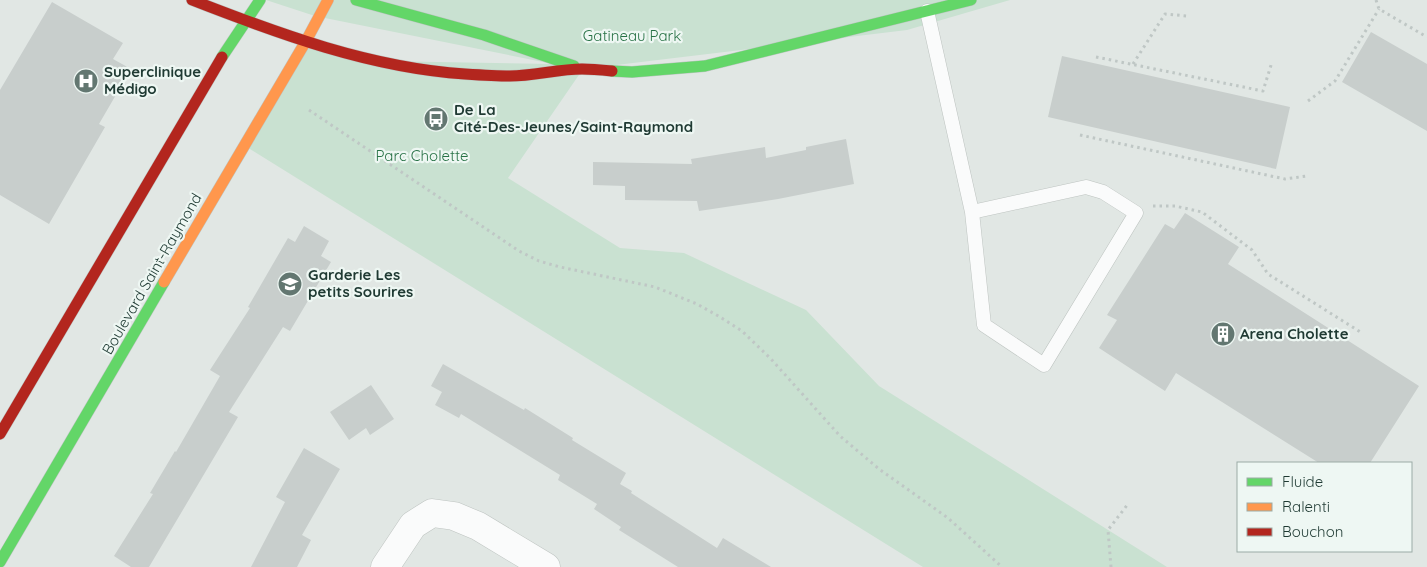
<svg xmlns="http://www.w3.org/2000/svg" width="1427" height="567" font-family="Quicksand,sans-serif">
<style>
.green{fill:#c9e1d1}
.building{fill:#c8cecc}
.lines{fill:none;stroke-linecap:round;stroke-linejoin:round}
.lane-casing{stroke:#bec4c1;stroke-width:15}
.street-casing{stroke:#bec4c1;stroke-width:29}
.fast-casing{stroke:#bdc5c2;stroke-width:12}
.slow-casing{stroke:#bdc5c2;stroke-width:12}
.jam-casing{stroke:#bdc5c2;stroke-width:12}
.path{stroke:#bfc7c5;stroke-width:3;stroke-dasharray:2.5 4;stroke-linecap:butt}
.lane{stroke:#fafbfb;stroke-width:14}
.street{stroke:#fafbfb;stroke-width:28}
.fast{stroke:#63d668;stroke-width:11}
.slow{stroke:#ff974d;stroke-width:11}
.jam{stroke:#b3261e;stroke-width:11}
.labels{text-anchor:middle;stroke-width:4.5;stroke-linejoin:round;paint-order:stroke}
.park-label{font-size:15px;fill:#287246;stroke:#eef7f3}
.poi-label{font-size:15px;font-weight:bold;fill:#1f3a33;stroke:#eef7f3;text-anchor:start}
.street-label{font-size:15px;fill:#1f3a33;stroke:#eef7f3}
</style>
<rect width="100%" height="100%" fill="#e1e7e4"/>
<path class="green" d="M 266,0 L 1010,0 L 907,30 L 583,69 L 508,178 L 620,248 L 684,253 L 806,310 L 879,386 L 1167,567 L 923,567 L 245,146 L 306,41 L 378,61 L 553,64 L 315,16 Z"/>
<path class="building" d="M 52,2 L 123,43 L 113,59 L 131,69 L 99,124 L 105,127 L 49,224 L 0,195 L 0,90 Z
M 1371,32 L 1427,64 L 1427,131 L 1342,82 Z
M 1062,56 L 1290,107 L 1276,169 L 1048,117 Z
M 846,139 L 854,184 L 778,199 L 699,211 L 697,201 L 625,200 L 625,186 L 593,185 L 593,162 L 692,164 L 691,159 L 765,147 L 766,158 L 806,150 L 806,147 Z
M 1185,213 L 1239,247 L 1228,264 L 1419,386 L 1370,463 L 1319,463 L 1176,373 L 1165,391 L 1099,348 L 1117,320 L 1107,315 L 1165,224 L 1174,229 Z
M 304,226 L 329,241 L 321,256 L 331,262 L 290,331 L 283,327 L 229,412 L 238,417 L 149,567 L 131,567 L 114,556 L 153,494 L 150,493 L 175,451 L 176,452 L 220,376 L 210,370 L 250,308 L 248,307 L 288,238 L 295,242 Z
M 443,364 L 524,410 L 525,408 L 573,438 L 572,440 L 626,473 L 620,484 L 632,491 L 631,493 L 717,548 L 723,538 L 771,567 L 678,567 L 619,530 L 621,527 L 594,509 L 597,504 L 558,480 L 560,475 L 461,414 L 459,418 L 435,405 L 442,392 L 431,386 Z
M 371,385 L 394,419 L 370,435 L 366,428 L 349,440 L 330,412 Z
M 304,448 L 340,469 L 302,535 L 311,540 L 297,567 L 251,567 L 285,502 L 276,497 Z"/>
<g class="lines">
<defs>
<path id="lane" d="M 927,11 L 972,212 L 984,325 L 1044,365 L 1136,213 L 1103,192 L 1086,187 L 972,212"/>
<path id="street" d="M 385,567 L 413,525 L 432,513 L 454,516 L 478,526 L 546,567"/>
<path id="fast" d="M 356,0 L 484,35 L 574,66
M 222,57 L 260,0
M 612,71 L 632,72 L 705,66 L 971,0
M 0,562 L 164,282"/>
<path id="slow" d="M 164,282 L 306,41 L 328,0"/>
<path id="jam" d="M 192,0 C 279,34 371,68 465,74 C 480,75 495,76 510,76 C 534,76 558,69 582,69 C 592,69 602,70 612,71
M 0,434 L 222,57"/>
</defs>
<use href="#lane" class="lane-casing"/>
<use href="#street" class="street-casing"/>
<use href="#fast" class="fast-casing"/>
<use href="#slow" class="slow-casing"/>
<use href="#jam" class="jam-casing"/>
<path class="path" d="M 1376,0 L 1379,9 L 1427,37
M 1096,57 L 1263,91 L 1272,62
M 1133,64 L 1165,14 L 1187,16
M 1308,101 L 1335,81 L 1379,9
M 309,110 L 519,251 L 539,261 L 560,267 L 655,287 L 697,304 L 720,317 L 742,331 L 771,359 L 840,436 L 879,469 L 948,518 L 1002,567
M 1080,135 L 1285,179 L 1307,176
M 1153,206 L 1175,206 L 1202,212 L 1252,250 L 1268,274 L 1362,333
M 1111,567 L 1108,530 L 1128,504"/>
<use href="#lane" class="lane"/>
<use href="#street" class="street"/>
<use href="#fast" class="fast"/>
<use href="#slow" class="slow"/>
<use href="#jam" class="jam"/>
</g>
<defs>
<symbol id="hospital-disc" viewBox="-11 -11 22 22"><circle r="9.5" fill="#637771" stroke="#eef7f3"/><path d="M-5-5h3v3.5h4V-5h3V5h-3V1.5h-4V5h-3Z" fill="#fff"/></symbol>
<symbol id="bus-disc" viewBox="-11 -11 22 22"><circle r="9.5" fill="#637771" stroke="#eef7f3"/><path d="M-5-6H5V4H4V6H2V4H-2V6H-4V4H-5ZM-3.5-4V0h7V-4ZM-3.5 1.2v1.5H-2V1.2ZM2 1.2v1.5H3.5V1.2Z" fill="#fff"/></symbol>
<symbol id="school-disc" viewBox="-11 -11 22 22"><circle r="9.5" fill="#637771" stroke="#eef7f3"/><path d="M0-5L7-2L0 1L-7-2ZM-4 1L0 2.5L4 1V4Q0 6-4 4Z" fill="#fff"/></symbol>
<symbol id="building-disc" viewBox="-11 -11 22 22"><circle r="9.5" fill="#637771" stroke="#eef7f3"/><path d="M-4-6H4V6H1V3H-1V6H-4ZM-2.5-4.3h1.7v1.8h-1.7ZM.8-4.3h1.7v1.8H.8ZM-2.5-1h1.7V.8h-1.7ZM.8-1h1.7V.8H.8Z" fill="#fff"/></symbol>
</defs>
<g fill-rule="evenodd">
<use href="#hospital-disc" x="72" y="67" width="28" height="28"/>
<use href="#bus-disc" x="422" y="105" width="28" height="28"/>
<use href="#school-disc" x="276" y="270" width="28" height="28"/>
<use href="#building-disc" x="1209" y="320" width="28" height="28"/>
</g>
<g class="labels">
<g class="park-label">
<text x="632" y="41">Gatineau Park</text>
<text x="422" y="161">Parc Cholette</text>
</g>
<g class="poi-label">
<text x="104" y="77">Superclinique<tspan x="104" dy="17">Médigo</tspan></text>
<text x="454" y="115">De La<tspan x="454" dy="17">Cité-Des-Jeunes/Saint-Raymond</tspan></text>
<text x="308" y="280">Garderie Les<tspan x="308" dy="17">petits Sourires</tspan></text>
<text x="1240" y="339">Arena Cholette</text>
</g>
<g class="street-label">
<text transform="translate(152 274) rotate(-60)" y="5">Boulevard Saint-Raymond</text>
</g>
</g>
<rect x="1237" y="462" width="175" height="90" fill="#eef7f3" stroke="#9baba6"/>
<rect x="1247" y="478" width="25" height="8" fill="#63d668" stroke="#9baba6"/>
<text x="1282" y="487" font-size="15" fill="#1f3a33">Fluide</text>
<rect x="1247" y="503" width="25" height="8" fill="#ff974d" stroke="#9baba6"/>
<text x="1282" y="512" font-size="15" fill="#1f3a33">Ralenti</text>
<rect x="1247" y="528" width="25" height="8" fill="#b3261e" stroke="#9baba6"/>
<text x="1282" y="537" font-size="15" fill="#1f3a33">Bouchon</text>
</svg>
